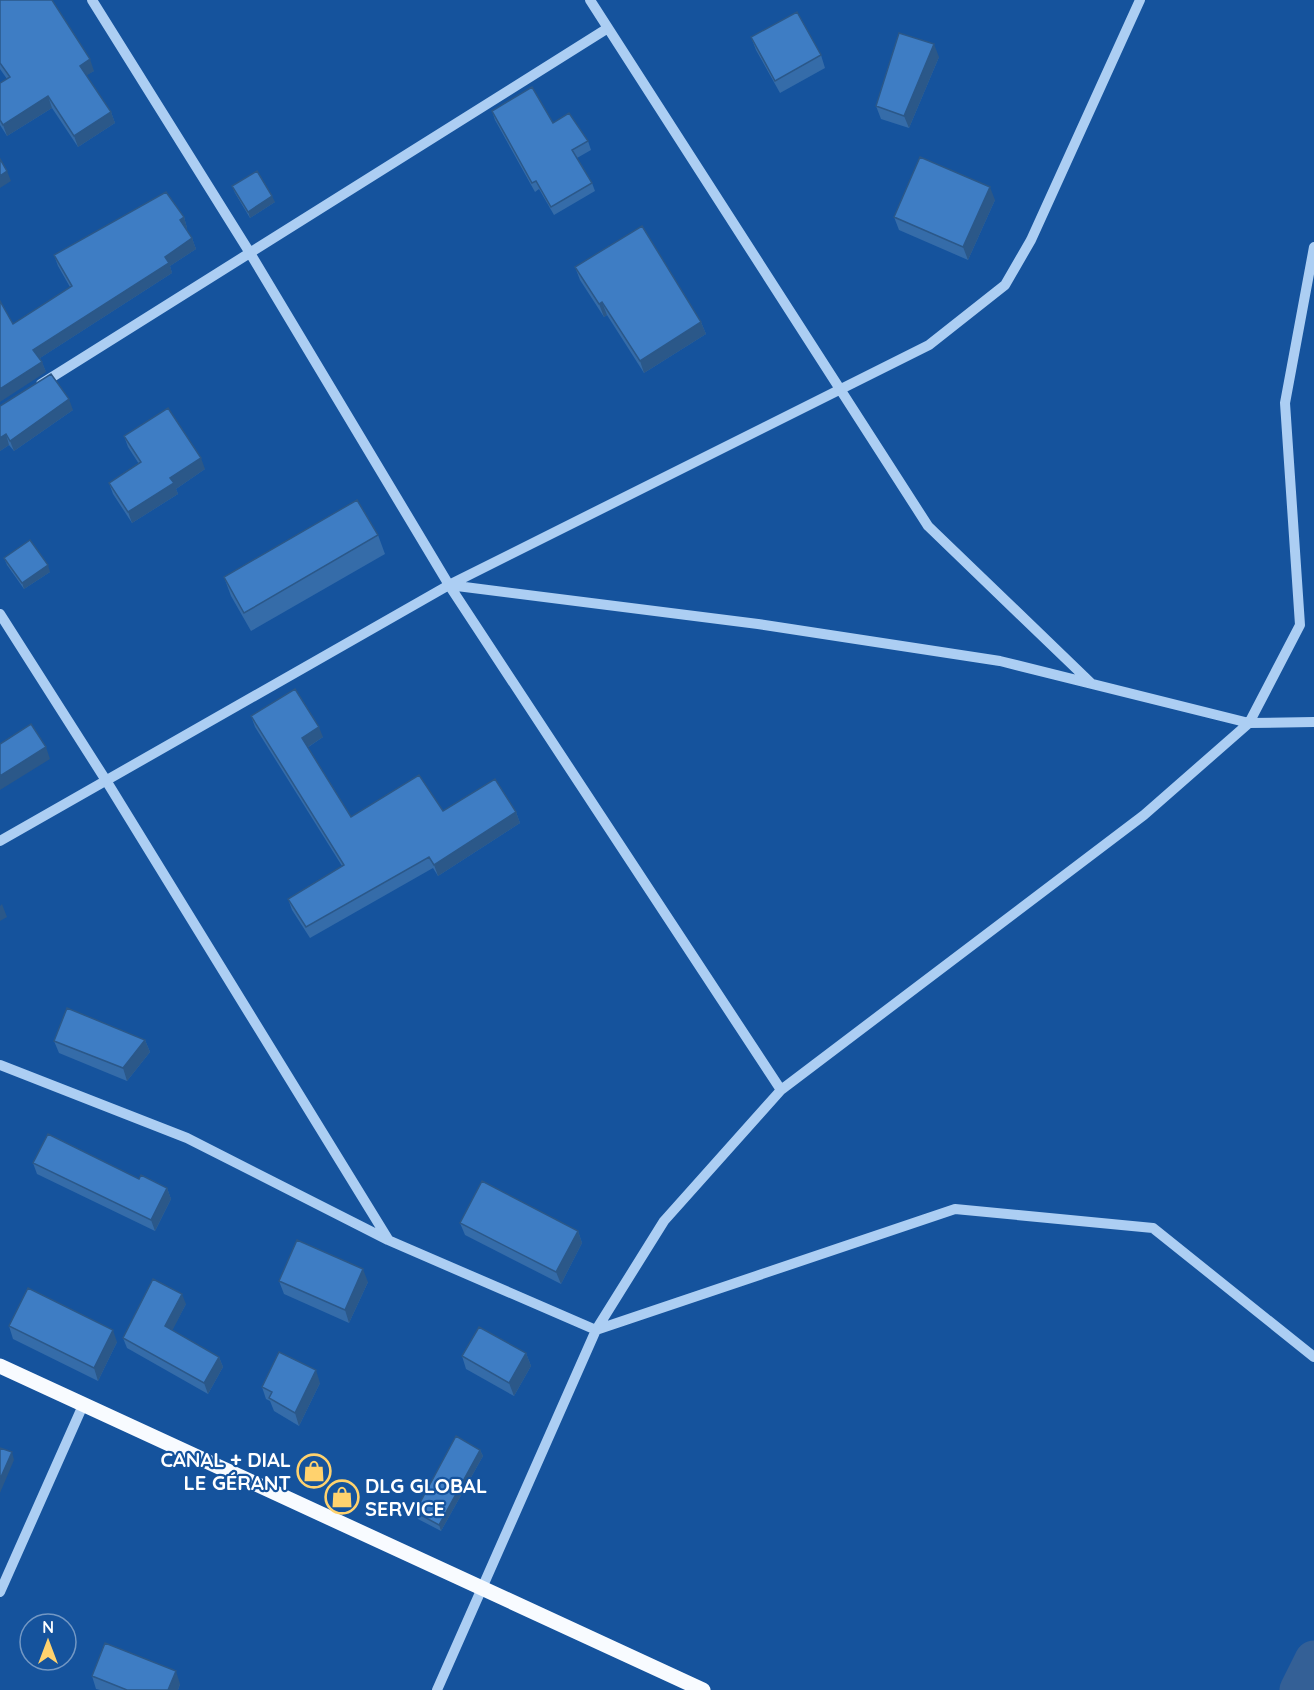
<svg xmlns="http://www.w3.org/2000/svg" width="1314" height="1690" font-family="Quicksand,sans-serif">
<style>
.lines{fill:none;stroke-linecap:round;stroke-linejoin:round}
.canal{stroke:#346096;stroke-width:39}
.minor{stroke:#accef3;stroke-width:10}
.major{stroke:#f8fbff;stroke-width:15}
.wall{fill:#356ca9}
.shaded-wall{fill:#2b5889}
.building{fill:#3e7dc4;stroke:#2b5889;stroke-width:1.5}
.labels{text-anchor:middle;stroke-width:4.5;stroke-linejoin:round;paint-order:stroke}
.poi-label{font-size:20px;font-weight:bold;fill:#fff;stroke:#15539d;text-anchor:end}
</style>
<rect width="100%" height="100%" fill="#15539d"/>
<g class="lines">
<path class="canal" d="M 1299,1690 L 1314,1660"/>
<path class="minor" d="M 92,0 L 250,253 L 449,585 L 781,1090
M 590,0 L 928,526 L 1091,683
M 41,384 L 608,28
M 449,585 L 758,624 L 1000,661 L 1249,723 L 1314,722
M 0,614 L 107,782 L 388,1239
M 0,841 L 449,585 L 929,345 L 1005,285 L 1031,240 L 1140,0
M 0,1065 L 187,1138 L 388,1240 L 596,1330 L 955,1209 L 1153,1228 L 1314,1357
M 0,1592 L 84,1403
M 437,1690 L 596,1330 L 664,1221 L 781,1090 L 1144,815 L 1249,723 L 1300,625 L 1285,403 L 1314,247"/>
<path class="major" d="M 0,1366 L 703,1690"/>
</g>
<path class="wall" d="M 0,0 L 94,71 L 86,75 L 111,112 L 115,123 L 78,147 L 52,108 L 7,136 L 0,125 L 0,83 L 7,79 L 0,69 Z
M 751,37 L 821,55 L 825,68 L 780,93 L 756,50 Z
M 939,57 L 909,128 L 881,119 L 876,106 Z
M 492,111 L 553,123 L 588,141 L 591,150 L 577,158 L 592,183 L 595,191 L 554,215 L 539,189 L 535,192 L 495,120 Z
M 232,186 L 275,202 L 250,218 L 235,193 Z
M 995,200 L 968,260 L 899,230 L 894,217 Z
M 184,217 L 187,228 L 186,229 L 192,238 L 196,249 L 170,266 L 172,273 L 40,358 L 46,372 L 13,324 L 70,287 L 58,266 L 54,255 Z
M 575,267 L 701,322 L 706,334 L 644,373 L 607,315 L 604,317 L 580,280 Z
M 0,406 L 73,410 L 14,451 L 9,445 L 0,451 Z
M 124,436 L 205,469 L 176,489 L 178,494 L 132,523 L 113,494 L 109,483 L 139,464 L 128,447 Z
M 378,535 L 385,554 L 251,631 L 231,596 L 224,577 Z
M 4,558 L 50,572 L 24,589 L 7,565 Z
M 251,716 L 323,737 L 307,748 L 351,817 L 443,811 L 516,812 L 520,823 L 438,876 L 433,868 L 310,938 L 292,910 L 288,899 L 342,866 L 255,727 Z
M 145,1040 L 150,1052 L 127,1081 L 59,1053 L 54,1041 Z
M 33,1163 L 139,1179 L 167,1188 L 171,1199 L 155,1231 L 37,1174 Z
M 460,1223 L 578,1231 L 582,1243 L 561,1284 L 465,1235 Z
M 279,1281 L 368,1282 L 349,1323 L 284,1294 Z
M 186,1304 L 172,1330 L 219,1357 L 223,1367 L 208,1394 L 127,1348 L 123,1338 Z
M 9,1326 L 117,1342 L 98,1381 L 13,1339 Z
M 526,1353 L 531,1366 L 514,1396 L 466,1369 L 462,1356 Z
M 320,1383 L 299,1426 L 274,1411 L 270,1401 L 266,1399 L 262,1387 Z
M 480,1450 L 483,1456 L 441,1531 L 418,1519 L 415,1512 Z
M 92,1676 L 180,1684 L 178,1690 L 100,1690 L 96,1689 Z"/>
<path class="shaded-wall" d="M 934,44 L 939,57 L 909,128 L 904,116 Z
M 90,59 L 94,71 L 84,77 L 80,66 Z
M 48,96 L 52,108 L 7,136 L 3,125 Z
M 111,112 L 115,123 L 78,147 L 74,136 Z
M 7,171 L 11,181 L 0,188 L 0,176 Z
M 990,187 L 995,200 L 968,260 L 963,247 Z
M 272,196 L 275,202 L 250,218 L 248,212 Z
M 184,217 L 187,228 L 184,231 L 180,220 Z
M 192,238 L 196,249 L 170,266 L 172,273 L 37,360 L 33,350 L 165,257 Z
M 602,302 L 607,315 L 604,317 L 599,304 Z
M 701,322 L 706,334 L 644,373 L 640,361 Z
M 42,362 L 46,372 L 0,402 L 0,389 Z
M 69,399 L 73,410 L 14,451 L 10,441 Z
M 6,434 L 9,445 L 0,451 L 0,438 Z
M 201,458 L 205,469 L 176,489 L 178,494 L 132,523 L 128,512 L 170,478 Z
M 48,565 L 50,572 L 24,589 L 22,583 Z
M 319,727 L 323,737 L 305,749 L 302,738 Z
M 46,747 L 50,759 L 0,790 L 0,776 Z
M 516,812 L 520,823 L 438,876 L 434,865 Z
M 2,904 L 7,917 L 0,921 L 0,906 Z
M 145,1040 L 150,1052 L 127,1081 L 123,1068 Z
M 167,1188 L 171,1199 L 155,1231 L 151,1220 Z
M 578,1231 L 582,1243 L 561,1284 L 556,1272 Z
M 363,1269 L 368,1282 L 349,1323 L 345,1310 Z
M 182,1294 L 186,1304 L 169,1337 L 165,1326 Z
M 113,1330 L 117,1342 L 98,1381 L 94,1368 Z
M 526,1353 L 531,1366 L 514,1396 L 509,1383 Z
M 219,1357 L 223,1367 L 208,1394 L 204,1383 Z
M 316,1370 L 320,1383 L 299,1426 L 295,1413 Z
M 480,1450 L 483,1456 L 441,1531 L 439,1525 Z
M 12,1452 L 14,1460 L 0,1493 L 0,1479 Z
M 176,1671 L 180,1684 L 178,1690 L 168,1690 Z"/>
<path class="building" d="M 0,0 L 52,0 L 90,59 L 80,66 L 111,112 L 74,136 L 48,96 L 3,125 L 0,120 L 0,83 L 10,77 L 0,63 Z
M 797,12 L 821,55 L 775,81 L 751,37 Z
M 899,33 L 934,44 L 904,116 L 876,106 Z
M 532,87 L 553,123 L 569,113 L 588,141 L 572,150 L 592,183 L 551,207 L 536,181 L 532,183 L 492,111 Z
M 920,157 L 990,187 L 963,247 L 894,217 Z
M 0,159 L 7,171 L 0,176 Z
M 257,171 L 272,196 L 248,212 L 232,186 Z
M 166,192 L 184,217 L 180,220 L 192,238 L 165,257 L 169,263 L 33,350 L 42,362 L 0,389 L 0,301 L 13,324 L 72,286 L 54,255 Z
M 642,226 L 701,322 L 640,361 L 602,302 L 599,304 L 575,267 Z
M 51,374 L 69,399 L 10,441 L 6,434 L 0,438 L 0,406 Z
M 168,408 L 201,458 L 170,478 L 174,483 L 128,512 L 109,483 L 141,462 L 124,436 Z
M 357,500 L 378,535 L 244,613 L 224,577 Z
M 30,540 L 48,565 L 22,583 L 4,558 Z
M 295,689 L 319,727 L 302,738 L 351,817 L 419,775 L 443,811 L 495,779 L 516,812 L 434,865 L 429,857 L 306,927 L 288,899 L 344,865 L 251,716 Z
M 31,724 L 46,747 L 0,776 L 0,744 Z
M 67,1008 L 145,1040 L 123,1068 L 54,1041 Z
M 48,1134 L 139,1179 L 141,1175 L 167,1188 L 151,1220 L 33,1163 Z
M 482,1181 L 578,1231 L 556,1272 L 460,1223 Z
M 297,1240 L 363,1269 L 345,1310 L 279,1281 Z
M 153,1279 L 182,1294 L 165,1326 L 219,1357 L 204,1383 L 123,1338 Z
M 28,1288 L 113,1330 L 94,1368 L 9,1326 Z
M 479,1327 L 526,1353 L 509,1383 L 462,1356 Z
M 279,1352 L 316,1370 L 295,1413 L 269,1398 L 272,1392 L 262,1387 Z
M 456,1436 L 480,1450 L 439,1525 L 415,1512 Z
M 0,1448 L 12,1452 L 0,1479 Z
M 105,1643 L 176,1671 L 168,1690 L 127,1690 L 92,1676 Z"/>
<defs>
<symbol id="shop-ring" viewBox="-11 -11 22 22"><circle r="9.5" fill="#15539d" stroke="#ffd26e" stroke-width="1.5"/><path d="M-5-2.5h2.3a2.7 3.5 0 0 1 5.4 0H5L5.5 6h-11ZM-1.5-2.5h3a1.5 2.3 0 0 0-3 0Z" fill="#ffd26e"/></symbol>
</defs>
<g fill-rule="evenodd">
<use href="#shop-ring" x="295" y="1452" width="38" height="38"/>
<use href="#shop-ring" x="323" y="1478" width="38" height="38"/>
</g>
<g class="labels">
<g class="poi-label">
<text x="291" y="1467">CANAL + DIAL<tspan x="291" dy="23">LE GÉRANT</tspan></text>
<text x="365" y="1493" text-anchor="start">DLG GLOBAL<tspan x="365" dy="23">SERVICE</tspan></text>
</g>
</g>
<g transform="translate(48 1642)"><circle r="28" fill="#15539d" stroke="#7398c4" stroke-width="1.5"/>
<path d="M0-4.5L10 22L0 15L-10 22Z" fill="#ffd26e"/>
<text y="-9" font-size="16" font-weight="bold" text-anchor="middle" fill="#ffffff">N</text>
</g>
</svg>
